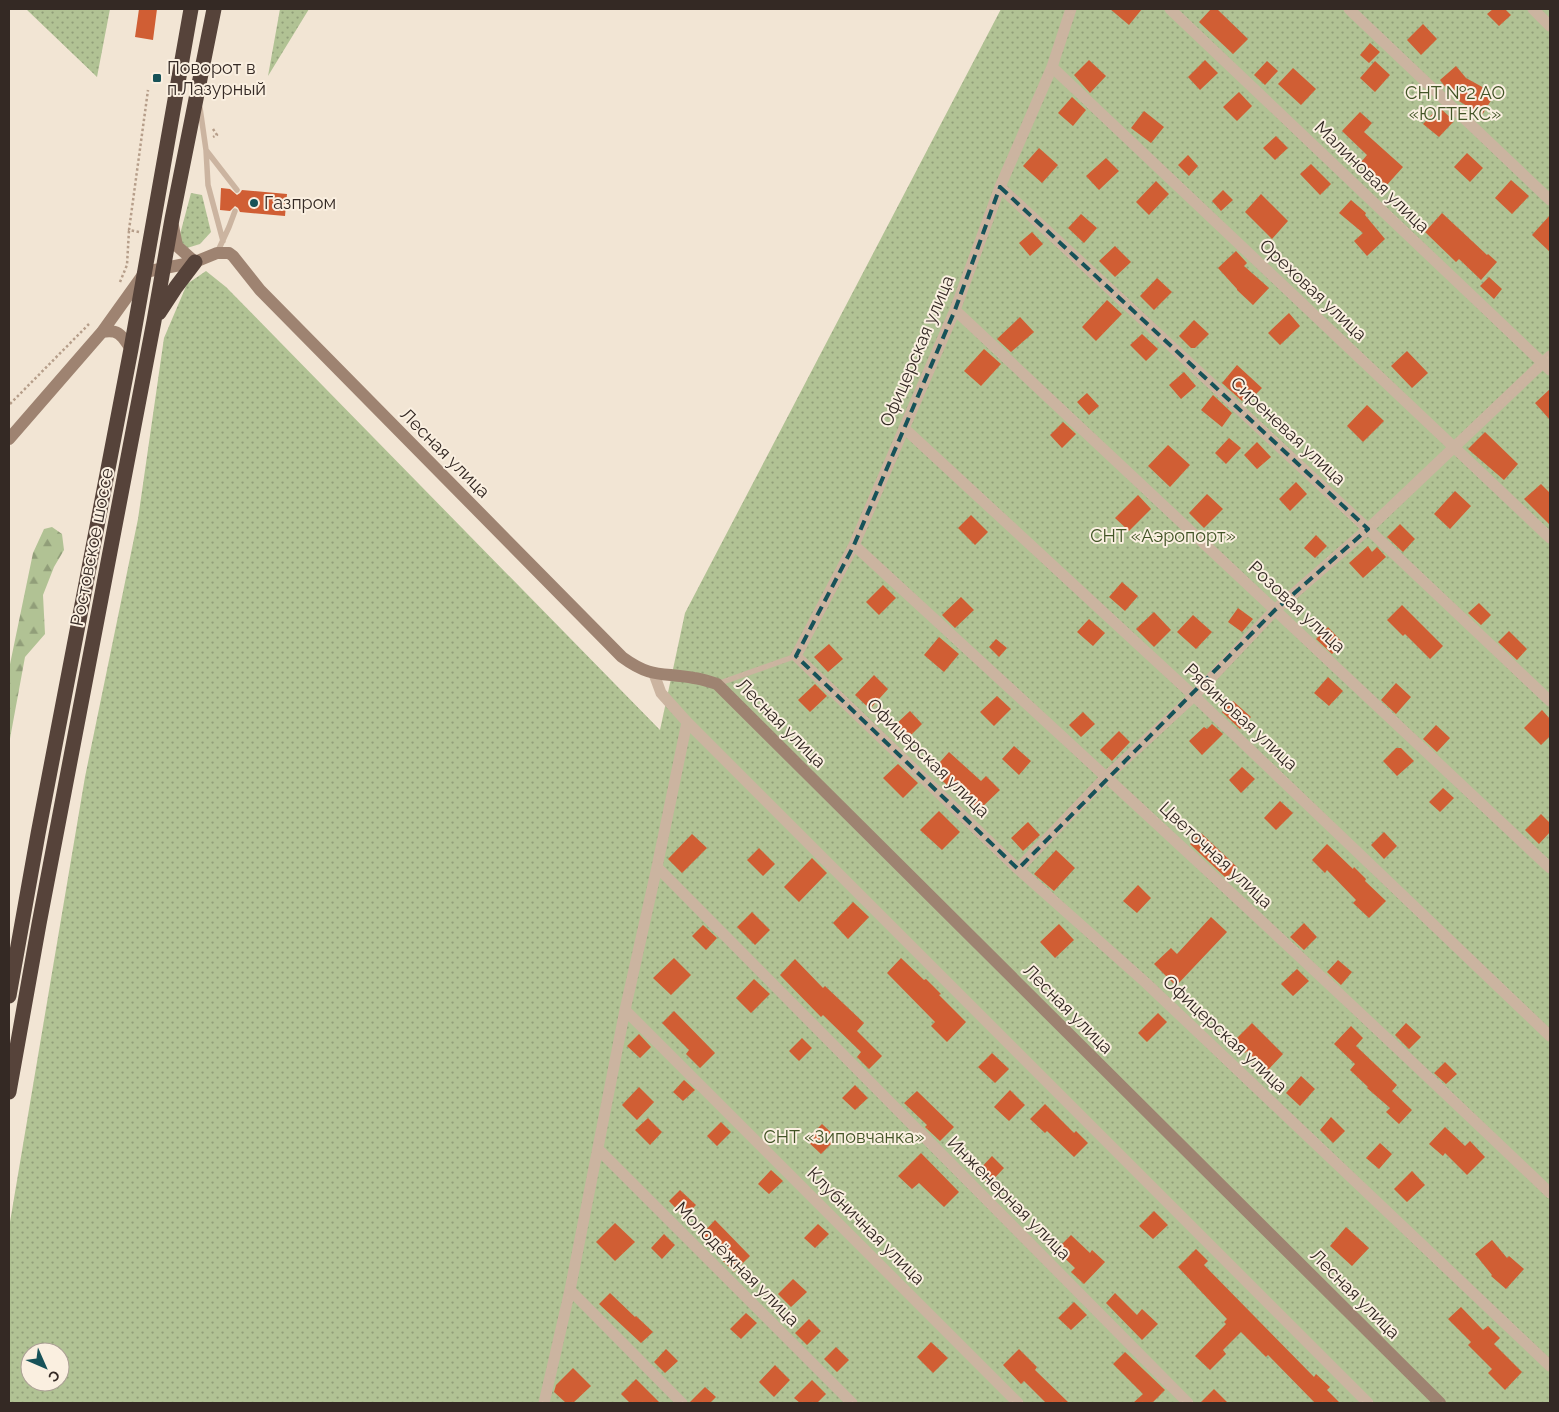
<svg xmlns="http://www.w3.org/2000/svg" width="1559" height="1412" font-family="Raleway,sans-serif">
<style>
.green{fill:url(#green-dots);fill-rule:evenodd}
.forest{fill:url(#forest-firs)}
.building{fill:#d05e34}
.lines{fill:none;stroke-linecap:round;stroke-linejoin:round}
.path{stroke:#b69e8a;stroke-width:2.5;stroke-dasharray:2.5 2.5;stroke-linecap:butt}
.lane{stroke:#cbb4a0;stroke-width:5.5}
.street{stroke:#cbb4a0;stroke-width:11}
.secondary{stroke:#9e8371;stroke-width:12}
.highway{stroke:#56433a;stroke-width:15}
.marked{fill:none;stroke:#175258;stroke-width:4;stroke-dasharray:10 6;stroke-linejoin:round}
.poi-dot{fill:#175258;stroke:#faefe0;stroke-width:2}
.labels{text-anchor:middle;stroke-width:4;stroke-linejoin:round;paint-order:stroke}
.poi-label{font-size:18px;fill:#342924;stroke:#faefe0;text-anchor:start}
.park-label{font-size:18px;fill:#425426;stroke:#faefe0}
.street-label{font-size:18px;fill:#342924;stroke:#faefe0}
</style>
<defs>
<pattern id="green-dots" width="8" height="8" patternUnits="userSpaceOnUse" patternTransform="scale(1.25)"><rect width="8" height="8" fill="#b1c294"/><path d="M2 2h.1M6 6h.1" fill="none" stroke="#919e79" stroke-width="1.8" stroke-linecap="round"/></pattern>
<pattern id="forest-firs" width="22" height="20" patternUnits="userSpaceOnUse" patternTransform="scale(1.25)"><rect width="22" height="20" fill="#b1c294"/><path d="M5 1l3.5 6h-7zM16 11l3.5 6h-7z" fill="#919e79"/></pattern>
</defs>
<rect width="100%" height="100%" fill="#f2e5d4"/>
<path class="green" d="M 26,9 L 110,9 L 97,77 Z
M 280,9 L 309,9 L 268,76 Z
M 1001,9 L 1550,9 L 1550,1403 L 9,1403 L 9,1228 L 85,777 L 138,519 L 164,338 L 187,284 L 206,271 L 226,287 L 660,730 L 685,613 ZM 30,1352 L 60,1352 L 60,1382 L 30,1382 Z
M 191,193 L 202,195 L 211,232 L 200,244 L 187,248 L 178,242 Z"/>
<path class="forest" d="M 52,527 L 62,534 L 64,550 L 54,567 L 43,595 L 45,634 L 25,657 L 9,744 L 9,669 L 33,553 L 44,529 Z"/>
<path class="building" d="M 139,9 L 157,9 L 153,40 L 135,37 Z
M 1110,9 L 1142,9 L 1129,25 Z
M 1211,9 L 1217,9 L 1248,39 L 1233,54 L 1199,22 Z
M 1493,9 L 1505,9 L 1511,15 L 1499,26 L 1487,14 Z
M 1423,24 L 1437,39 L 1421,55 L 1407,40 Z
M 1370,43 L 1380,52 L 1369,63 L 1360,55 Z
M 1089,60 L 1106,76 L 1090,93 L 1074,75 Z
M 1205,60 L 1218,73 L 1200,90 L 1188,77 Z
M 1267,61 L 1278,71 L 1265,85 L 1254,75 Z
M 1375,61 L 1390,75 L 1375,92 L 1360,78 Z
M 1456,66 L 1466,78 L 1495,94 L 1482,115 L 1454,98 L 1440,80 Z
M 1293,68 L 1316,89 L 1301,105 L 1278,84 Z
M 1239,92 L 1252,106 L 1237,121 L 1223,107 Z
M 1072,97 L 1086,110 L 1073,126 L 1058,113 Z
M 1439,107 L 1454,121 L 1439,137 L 1423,124 Z
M 1144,111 L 1164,127 L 1151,143 L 1131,128 Z
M 1360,112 L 1372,123 L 1364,132 L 1403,167 L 1386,186 L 1361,162 L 1367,155 L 1342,131 Z
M 1276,136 L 1288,148 L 1275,160 L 1263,148 Z
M 1039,148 L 1058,165 L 1042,183 L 1023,166 Z
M 1467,153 L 1483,168 L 1470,182 L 1454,167 Z
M 1188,155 L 1198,166 L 1189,176 L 1178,165 Z
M 1106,158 L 1119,171 L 1099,190 L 1086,176 Z
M 1311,164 L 1331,184 L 1320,195 L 1300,174 Z
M 1511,180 L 1529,196 L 1512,214 L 1495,198 Z
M 1156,181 L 1169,194 L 1149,215 L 1136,202 Z
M 221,188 L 230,189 L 237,195 L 240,193 L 242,190 L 287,194 L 285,216 L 240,212 L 238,208 L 235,206 L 230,211 L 220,210 Z
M 1223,190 L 1233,200 L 1221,211 L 1212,201 Z
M 1261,194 L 1288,221 L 1272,239 L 1245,212 Z
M 1351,200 L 1366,213 L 1365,215 L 1385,239 L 1367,256 L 1354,241 L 1363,233 L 1339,213 Z
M 1442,213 L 1487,255 L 1488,254 L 1497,262 L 1481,280 L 1459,259 L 1456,262 L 1425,232 Z
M 1081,214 L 1097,228 L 1084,243 L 1068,228 Z
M 1550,215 L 1550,252 L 1532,235 Z
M 1032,232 L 1043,244 L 1030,256 L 1019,243 Z
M 1115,246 L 1131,262 L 1115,277 L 1099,261 Z
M 1236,251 L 1247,263 L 1244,266 L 1269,288 L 1253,305 L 1237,290 L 1237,289 L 1218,268 Z
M 1489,277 L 1502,289 L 1494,299 L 1480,286 Z
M 1157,278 L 1172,292 L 1154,310 L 1140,296 Z
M 1107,300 L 1122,314 L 1096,341 L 1082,327 Z
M 1289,313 L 1300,326 L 1280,345 L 1268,333 Z
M 1020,317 L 1034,332 L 1011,352 L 997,339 Z
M 1194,320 L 1209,334 L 1195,348 L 1191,348 L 1179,336 Z
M 1142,334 L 1158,349 L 1146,361 L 1130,345 Z
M 984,349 L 1001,364 L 981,386 L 964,371 Z
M 1407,351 L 1428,373 L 1412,388 L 1391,366 Z
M 1237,365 L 1262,388 L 1251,399 L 1247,395 L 1242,401 L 1222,383 Z
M 1184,372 L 1196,386 L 1181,399 L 1169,385 Z
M 1550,389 L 1550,420 L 1535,403 Z
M 1087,393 L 1099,406 L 1089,415 L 1077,402 Z
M 1213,395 L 1232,413 L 1222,427 L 1201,410 Z
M 1367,405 L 1384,421 L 1363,442 L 1347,426 Z
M 1063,422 L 1076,434 L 1062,448 L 1050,435 Z
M 1485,432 L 1518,464 L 1504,480 L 1468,449 Z
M 1229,438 L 1241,448 L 1226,464 L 1215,453 Z
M 1257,442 L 1271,457 L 1257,469 L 1244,455 Z
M 1168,445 L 1190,465 L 1170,487 L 1148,466 Z
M 1296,482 L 1307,494 L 1290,511 L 1279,499 Z
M 1541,484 L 1550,493 L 1550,525 L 1524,499 Z
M 1455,491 L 1471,506 L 1450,529 L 1434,514 Z
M 1207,494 L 1223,509 L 1204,528 L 1189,513 Z
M 1138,495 L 1151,509 L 1129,531 L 1115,518 Z
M 971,515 L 988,532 L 975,545 L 958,528 Z
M 1400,524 L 1415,539 L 1403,552 L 1387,537 Z
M 1316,535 L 1327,546 L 1315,558 L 1304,548 Z
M 1368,546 L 1372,552 L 1377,547 L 1386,557 L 1363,578 L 1349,563 Z
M 1122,582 L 1138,596 L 1125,611 L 1109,597 Z
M 883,585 L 896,598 L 879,615 L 866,602 Z
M 961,597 L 974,610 L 955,628 L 942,615 Z
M 1479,603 L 1491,615 L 1481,625 L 1468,613 Z
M 1402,605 L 1443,646 L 1430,659 L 1405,634 L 1403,636 L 1387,620 Z
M 1238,608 L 1253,619 L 1242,632 L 1228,622 Z
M 1154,612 L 1171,630 L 1154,647 L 1136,629 Z
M 1193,615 L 1212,632 L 1196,649 L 1177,632 Z
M 1089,619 L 1105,633 L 1093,646 L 1077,632 Z
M 1328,627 L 1343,643 L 1332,654 L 1316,639 Z
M 1509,631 L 1527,649 L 1517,660 L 1498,642 Z
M 939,637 L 959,654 L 944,672 L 924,655 Z
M 996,639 L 1007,648 L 999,657 L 989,647 Z
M 829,644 L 843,659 L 828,672 L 814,657 Z
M 874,675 L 888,689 L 870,709 L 855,695 Z
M 1328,677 L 1343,691 L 1329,706 L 1314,693 Z
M 1396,683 L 1411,697 L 1396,714 L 1381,700 Z
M 815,684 L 827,696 L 810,712 L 798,700 Z
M 997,696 L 1011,709 L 994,726 L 980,712 Z
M 1233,701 L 1251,717 L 1240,729 L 1222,712 Z
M 1542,710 L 1550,719 L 1550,736 L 1541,745 L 1524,728 Z
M 910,711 L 922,724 L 908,738 L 895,725 Z
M 1083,712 L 1095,724 L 1081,737 L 1069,725 Z
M 1212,724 L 1223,734 L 1202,755 L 1189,741 L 1204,727 L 1207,729 Z
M 1436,725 L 1450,738 L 1437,752 L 1423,739 Z
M 1119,731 L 1130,742 L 1112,761 L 1100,750 Z
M 1014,746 L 1031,761 L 1019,775 L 1002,759 Z
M 1396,748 L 1401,748 L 1414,761 L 1397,776 L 1383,761 Z
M 949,752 L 981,781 L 986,776 L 1000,790 L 979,810 L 953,783 L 949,787 L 932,771 Z
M 898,764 L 918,783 L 903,798 L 883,778 Z
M 1242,767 L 1255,779 L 1241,793 L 1229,780 Z
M 1443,788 L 1454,798 L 1440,812 L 1429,802 Z
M 1280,801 L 1293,813 L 1276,830 L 1264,818 Z
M 939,811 L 960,832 L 942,850 L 920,830 Z
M 1541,814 L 1550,823 L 1550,832 L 1539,844 L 1525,830 Z
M 1028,822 L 1040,835 L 1023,851 L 1011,838 Z
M 1384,832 L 1397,846 L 1384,859 L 1371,845 Z
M 1201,833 L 1237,867 L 1226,878 L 1190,844 Z
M 692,834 L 707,848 L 682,873 L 668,859 Z
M 1327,844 L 1353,869 L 1354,867 L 1366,879 L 1365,881 L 1386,901 L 1369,918 L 1353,903 L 1356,900 L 1327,870 L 1325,873 L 1312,860 Z
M 759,848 L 775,864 L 763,876 L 747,860 Z
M 1056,850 L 1075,868 L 1054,891 L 1034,874 Z
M 812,858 L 827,873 L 799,902 L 784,887 Z
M 1138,885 L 1151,898 L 1137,913 L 1123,901 Z
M 853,902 L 869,917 L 848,939 L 833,923 Z
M 752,912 L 770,930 L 755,945 L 737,927 Z
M 1211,917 L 1227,932 L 1176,986 L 1154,964 L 1171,948 L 1177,954 Z
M 1304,923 L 1317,937 L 1304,950 L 1290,937 Z
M 1059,924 L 1074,940 L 1055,958 L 1040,942 Z
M 703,925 L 717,938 L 706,950 L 692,936 Z
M 674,958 L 691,975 L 671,995 L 653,978 Z
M 901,958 L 924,980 L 926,979 L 941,994 L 939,995 L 966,1022 L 947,1042 L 931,1026 L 935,1022 L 887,973 Z
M 795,959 L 823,988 L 825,986 L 864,1023 L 857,1031 L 882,1056 L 869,1069 L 857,1057 L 861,1052 L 823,1015 L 821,1017 L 780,975 Z
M 1338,960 L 1352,972 L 1341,985 L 1327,972 Z
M 1297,969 L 1309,981 L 1293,996 L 1281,984 Z
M 754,979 L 770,994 L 751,1013 L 736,998 Z
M 674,1011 L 715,1053 L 700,1068 L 686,1054 L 689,1050 L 662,1023 Z
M 1158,1013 L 1167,1022 L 1147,1042 L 1138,1033 Z
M 1252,1023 L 1283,1054 L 1267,1071 L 1247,1051 L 1245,1053 L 1234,1041 Z
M 1406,1023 L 1421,1037 L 1409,1049 L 1395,1035 Z
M 1351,1026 L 1363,1038 L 1356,1046 L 1397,1085 L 1392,1091 L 1412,1110 L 1399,1124 L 1386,1112 L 1390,1108 L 1367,1088 L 1368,1087 L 1350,1070 L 1355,1064 L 1334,1044 Z
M 639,1034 L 651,1047 L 640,1058 L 627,1046 Z
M 802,1038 L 812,1048 L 799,1061 L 789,1051 Z
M 992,1053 L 1009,1069 L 995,1083 L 978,1067 Z
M 1445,1062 L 1457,1074 L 1446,1084 L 1434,1073 Z
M 1301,1076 L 1315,1089 L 1300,1106 L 1286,1093 Z
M 684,1080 L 695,1090 L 683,1101 L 673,1092 Z
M 855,1085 L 868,1098 L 855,1110 L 842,1098 Z
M 639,1087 L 654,1102 L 637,1120 L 622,1105 Z
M 1010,1090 L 1025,1105 L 1009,1121 L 994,1107 Z
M 917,1091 L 954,1127 L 940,1141 L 925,1127 L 927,1125 L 904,1103 Z
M 1045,1104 L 1074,1133 L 1076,1131 L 1088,1143 L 1074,1157 L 1047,1131 L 1045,1133 L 1030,1119 Z
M 1331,1117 L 1345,1131 L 1333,1143 L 1320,1130 Z
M 648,1118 L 662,1132 L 650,1145 L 635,1130 Z
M 721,1122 L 731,1132 L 717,1146 L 707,1136 Z
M 822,1124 L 837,1138 L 821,1154 L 806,1140 Z
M 1445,1127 L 1465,1146 L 1470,1141 L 1485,1157 L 1467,1175 L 1445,1153 L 1443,1156 L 1429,1144 Z
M 1380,1143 L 1392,1154 L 1379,1169 L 1366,1158 Z
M 921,1153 L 959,1192 L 944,1207 L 919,1183 L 912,1189 L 898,1176 Z
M 992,1156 L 1004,1168 L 989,1184 L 977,1172 Z
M 771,1170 L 783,1181 L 769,1194 L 758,1184 Z
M 1412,1171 L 1425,1185 L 1407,1202 L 1394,1189 Z
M 680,1190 L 696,1205 L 684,1217 L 669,1201 Z
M 1154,1211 L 1168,1225 L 1153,1239 L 1139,1226 Z
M 715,1220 L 750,1256 L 734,1272 L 723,1261 L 726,1258 L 702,1234 Z
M 615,1223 L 635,1242 L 615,1261 L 596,1242 Z
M 818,1224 L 829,1234 L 815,1248 L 804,1238 Z
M 1346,1227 L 1369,1248 L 1352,1266 L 1330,1246 Z
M 664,1234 L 675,1245 L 662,1259 L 651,1248 Z
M 1071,1235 L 1090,1253 L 1092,1250 L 1105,1262 L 1084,1284 L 1071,1272 L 1075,1268 L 1056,1250 Z
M 1492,1240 L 1507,1258 L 1509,1256 L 1524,1269 L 1506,1289 L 1491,1276 L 1492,1275 L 1475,1254 Z
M 1196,1249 L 1208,1261 L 1204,1265 L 1314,1377 L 1316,1374 L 1330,1387 L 1327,1390 L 1340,1403 L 1315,1403 L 1268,1355 L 1266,1357 L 1241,1332 L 1223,1350 L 1226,1354 L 1210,1370 L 1195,1356 L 1226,1324 L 1224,1322 L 1227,1319 L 1178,1267 Z
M 793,1279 L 807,1292 L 791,1307 L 778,1294 Z
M 610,1293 L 635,1317 L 636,1316 L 653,1332 L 641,1343 L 599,1304 Z
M 1115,1293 L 1137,1315 L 1142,1309 L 1158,1324 L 1142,1340 L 1106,1303 Z
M 1074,1302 L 1087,1315 L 1071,1330 L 1058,1318 Z
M 1461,1307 L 1483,1330 L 1488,1326 L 1500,1338 L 1494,1344 L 1522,1372 L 1505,1390 L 1488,1373 L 1492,1369 L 1468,1345 L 1471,1342 L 1448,1319 Z
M 746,1313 L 757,1323 L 741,1339 L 730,1329 Z
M 809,1319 L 821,1331 L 807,1345 L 795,1333 Z
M 931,1342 L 948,1358 L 933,1373 L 917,1357 Z
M 836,1347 L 849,1360 L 837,1372 L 824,1359 Z
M 666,1349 L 678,1361 L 665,1373 L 654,1362 Z
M 1019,1349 L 1037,1367 L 1035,1370 L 1069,1403 L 1046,1403 L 1024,1381 L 1021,1384 L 1003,1365 Z
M 1125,1352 L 1165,1390 L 1152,1403 L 1133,1403 L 1143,1394 L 1113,1364 Z
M 775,1365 L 790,1380 L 774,1397 L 759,1382 Z
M 573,1368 L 591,1386 L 573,1403 L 566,1403 L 554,1392 L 556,1385 Z
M 636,1379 L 660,1403 L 630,1403 L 621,1394 Z
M 812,1380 L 826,1394 L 817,1403 L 800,1403 L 794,1398 Z
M 705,1387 L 716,1397 L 710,1403 L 689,1403 Z
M 1214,1389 L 1228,1403 L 1200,1403 Z"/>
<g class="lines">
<path class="path" d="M 213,129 L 217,135 L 213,137
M 139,232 L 129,230 L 148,90
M 120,282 L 127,265 L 129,230
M 10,404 L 89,324"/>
<path class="lane" d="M 200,108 L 206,150 L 237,190
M 206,150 L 208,185 L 223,241
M 217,253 L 229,227 L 235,211
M 717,684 L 796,656"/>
<path class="street" d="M 1071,9 L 1052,67 L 1000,187 L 955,310 L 854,545 L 796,656 L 1018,869 L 1145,982 L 1550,1366
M 1170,9 L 1550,370
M 1349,9 L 1550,200
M 1533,9 L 1550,26
M 1052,67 L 1550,538
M 1000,187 L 1368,529 L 1550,701
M 955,310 L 1550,868
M 904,428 L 1194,696 L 1550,1036
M 854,545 C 1088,760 1321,974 1550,1193
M 654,674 L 661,693 L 687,722 L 1368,1403
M 657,867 L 1188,1403
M 1018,869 L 1106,777 L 1194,696 L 1275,610 L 1368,529 L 1550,356
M 625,1010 L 1018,1403
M 598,1149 L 852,1403
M 570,1290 L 682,1403
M 544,1403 L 570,1290 L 625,1010 L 657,867 L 687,722"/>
<path class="secondary" d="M 173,226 L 177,246 L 195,262
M 102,332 C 120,329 122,336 131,349
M 9,439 L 102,332 L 145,272 L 195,262 L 217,253 L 229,253 L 233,256 L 260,290 L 622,657 C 652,679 662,672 694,678 C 702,679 710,682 717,684 L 1440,1403"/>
<path class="highway" d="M 159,313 L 176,287 L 195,262
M 9,996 L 38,834 L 131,349 L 191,9
M 9,1092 L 39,924 L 154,321 L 172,219 L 214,9"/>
</g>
<path class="marked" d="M 1000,187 L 1368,529 L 1275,610 L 1018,869 L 796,656 L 854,545 L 955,310 Z"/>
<g class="poi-dot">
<rect x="152" y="73" width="10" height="10" rx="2.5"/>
<circle cx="254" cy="203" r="5"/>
</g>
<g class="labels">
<g class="poi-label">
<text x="167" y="74">Поворот в<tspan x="167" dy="21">п.Лазурный</tspan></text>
<text x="264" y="209">Газпром</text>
</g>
<g class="park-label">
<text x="1455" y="99">СНТ №2 АО<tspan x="1455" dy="21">«ЮГТЕКС»</tspan></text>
<text x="1163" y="542">СНТ «Аэропорт»</text>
<text x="844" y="1143">СНТ «Зиповчанка»</text>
</g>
<g class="street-label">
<text transform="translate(1372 177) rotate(44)" y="6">Малиновая улица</text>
<text transform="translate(1313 290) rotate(43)" y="6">Ореховая улица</text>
<text transform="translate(917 351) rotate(-67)" y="6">Офицерская улица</text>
<text transform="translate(1288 431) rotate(43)" y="6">Сиреневая улица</text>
<text transform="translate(445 453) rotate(45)" y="6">Лесная улица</text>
<text transform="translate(92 547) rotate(-79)" y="6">Ростовское шоссе</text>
<text transform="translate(1297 607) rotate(43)" y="6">Розовая улица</text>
<text transform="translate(1241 717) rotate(43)" y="6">Рябиновая улица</text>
<text transform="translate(781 723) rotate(45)" y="6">Лесная улица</text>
<text transform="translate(928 758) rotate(44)" y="6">Офицерская улица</text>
<text transform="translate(1216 855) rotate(43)" y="6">Цветочная улица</text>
<text transform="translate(1068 1009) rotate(45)" y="6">Лесная улица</text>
<text transform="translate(1225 1034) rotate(43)" y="6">Офицерская улица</text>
<text transform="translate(1009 1198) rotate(45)" y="6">Инженерная улица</text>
<text transform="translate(866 1226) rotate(45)" y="6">Клубничная улица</text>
<text transform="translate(737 1264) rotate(45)" y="6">Молодёжная улица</text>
<text transform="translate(1355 1294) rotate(45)" y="6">Лесная улица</text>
</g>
</g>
<rect width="1559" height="1412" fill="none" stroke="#342924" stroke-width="20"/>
<g transform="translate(45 1367) rotate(135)"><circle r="24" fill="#faefe0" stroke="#aba095"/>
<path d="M0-4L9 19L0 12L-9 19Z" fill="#175258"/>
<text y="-8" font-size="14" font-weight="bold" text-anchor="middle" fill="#342924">С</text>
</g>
</svg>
